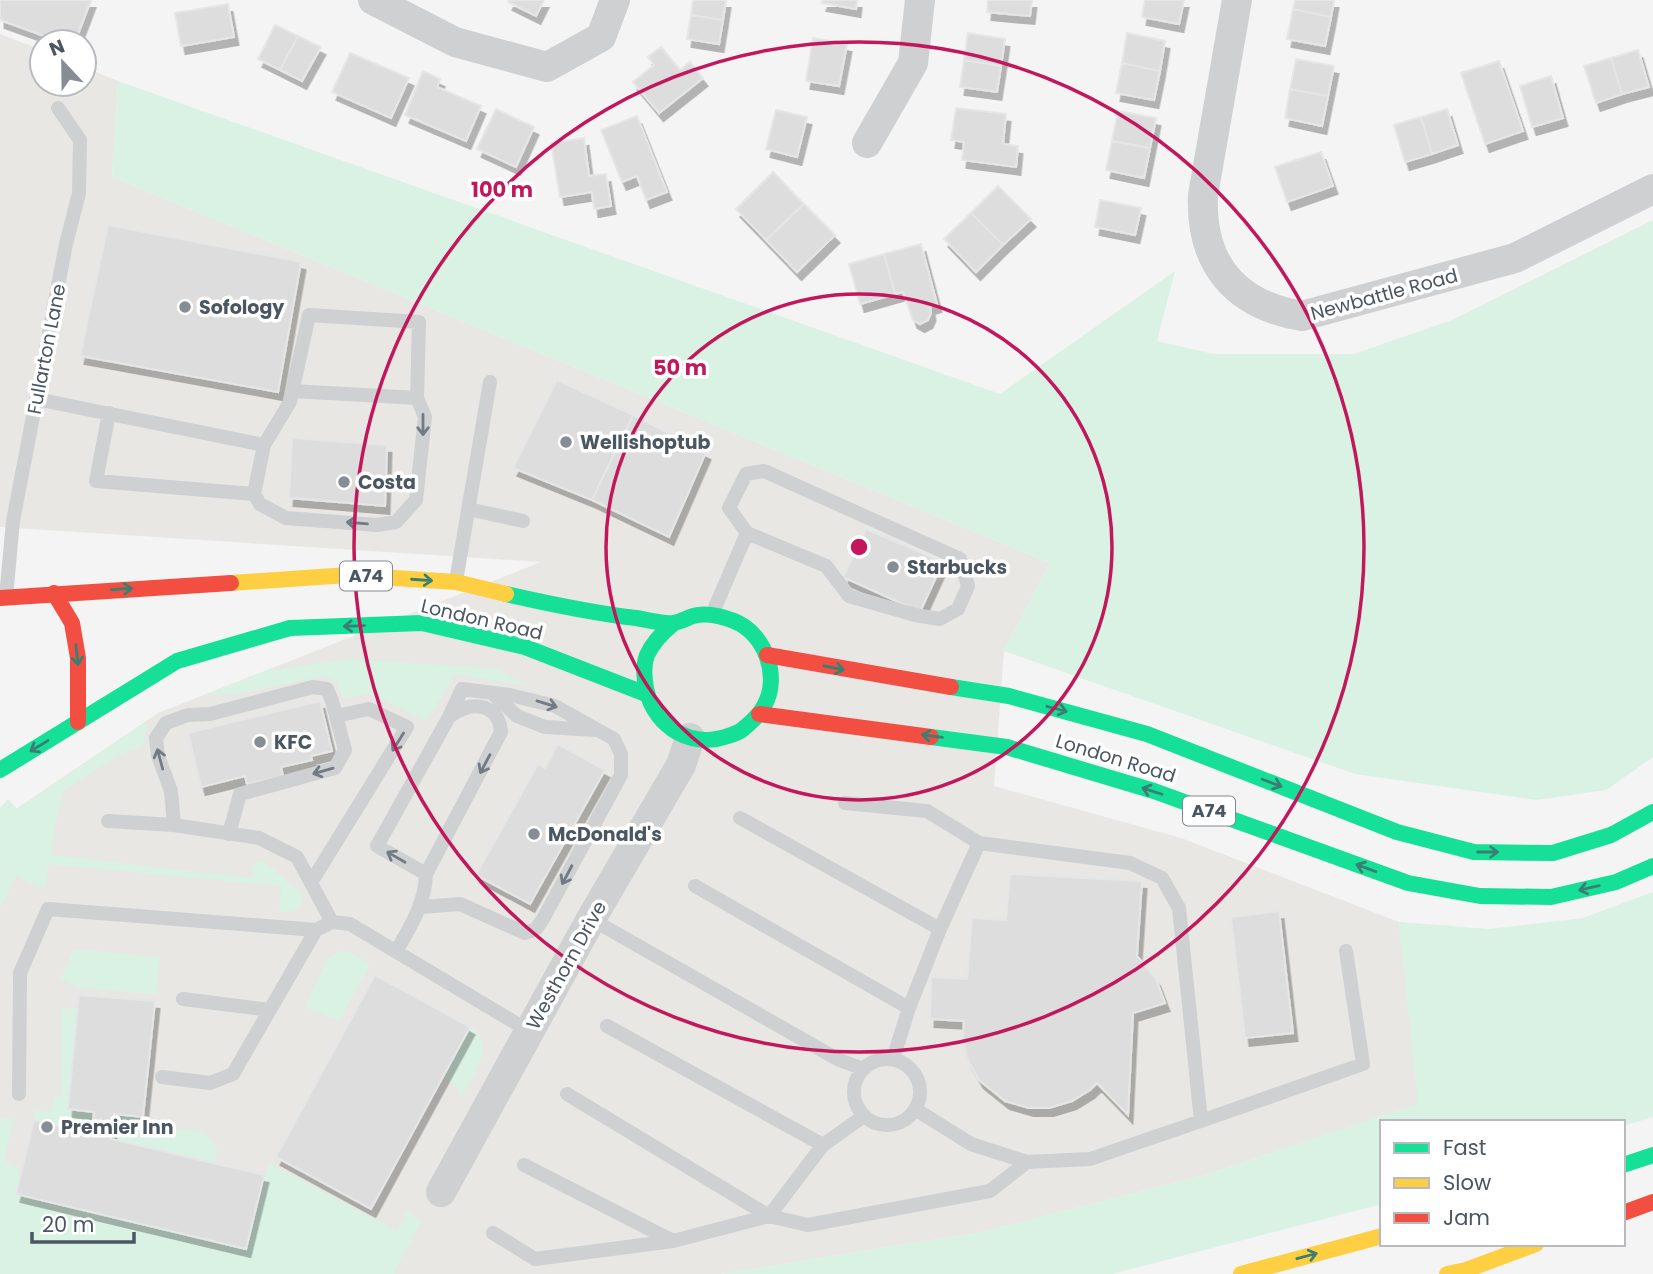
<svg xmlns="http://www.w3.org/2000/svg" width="1653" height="1274" font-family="Poppins,sans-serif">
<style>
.commercial{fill:#e8e7e3}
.green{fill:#d9f2e3}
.building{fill:#ddddde;stroke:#e5e6e7;stroke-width:2;filter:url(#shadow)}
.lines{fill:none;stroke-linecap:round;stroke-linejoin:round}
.lane{stroke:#ced0d2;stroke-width:14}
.street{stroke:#ced0d2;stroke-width:30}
.fast{stroke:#16e098;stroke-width:16}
.slow{stroke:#ffcf43;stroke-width:16}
.jam{stroke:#f24e42;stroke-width:16}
.oneway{stroke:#727b83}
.oneway2{stroke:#3a7f72}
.ring{fill:none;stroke:#c2185b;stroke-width:3.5}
.poi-dot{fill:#868d94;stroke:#fff;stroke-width:2.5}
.labels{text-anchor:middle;stroke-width:7;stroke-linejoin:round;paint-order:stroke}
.shield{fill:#fff;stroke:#808990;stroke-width:2}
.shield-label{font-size:18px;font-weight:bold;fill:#4a5661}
.street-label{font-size:19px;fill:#4a5661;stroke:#fff}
.poi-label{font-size:19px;font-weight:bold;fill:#4a5661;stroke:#fff;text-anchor:start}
.centre{fill:#c2185b;stroke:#fff;stroke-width:3.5}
.ring-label{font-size:21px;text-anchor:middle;font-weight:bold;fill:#c2185b;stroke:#fff;stroke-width:7;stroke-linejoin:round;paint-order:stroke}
</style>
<defs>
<filter id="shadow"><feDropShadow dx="4.5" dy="8" stdDeviation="0" flood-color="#0004"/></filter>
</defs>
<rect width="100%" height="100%" fill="#f4f4f4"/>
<path class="commercial" d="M 0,34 L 42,50 L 42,84 L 84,84 L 84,67 L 118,81 L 112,177 L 1050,563 L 1004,651 L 994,786 L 1181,838 L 1399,922 L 1419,1104 L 1205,1175 L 982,1232 L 720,1274 L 133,1274 L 0,1219 L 0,836 L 16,809 L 158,713 L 541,562 L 0,527 Z"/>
<path class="green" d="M 118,81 L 1000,394 L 1175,271 L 1157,341 L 1213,354 L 1354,354 L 1452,320 L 1653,220 L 1653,757 L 1606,790 L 1536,800 L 1355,774 L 1004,651 L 1050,563 L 112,177 Z
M 352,659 L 496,669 L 528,686 L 454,674 L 427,721 L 370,694 L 343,698 L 337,681 L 325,676 L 241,693 L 204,695 L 265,671 Z
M 144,723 L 147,728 L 142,746 L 119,755 L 64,790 L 54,831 L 51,855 L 251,878 L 252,865 L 262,860 L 299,891 L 303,898 L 298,909 L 291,912 L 279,911 L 281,886 L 49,864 L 46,884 L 42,888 L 16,876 L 0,909 L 0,808 L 8,799 L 17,809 Z
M 1653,892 L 1653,1117 L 1623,1126 L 1623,1122 L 1382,1122 L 1382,1204 L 1112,1274 L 720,1274 L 982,1232 L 1205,1175 L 1418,1104 L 1399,922 L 1489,929 L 1583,918 Z
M 74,949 L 160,957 L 156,994 L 79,988 L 61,978 Z
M 343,951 L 350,952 L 370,964 L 339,1021 L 305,1007 L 326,961 L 330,956 Z
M 77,1008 L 68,1108 L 94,1112 L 92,1134 L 34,1120 L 35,1110 L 50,1112 L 55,1097 L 61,1097 L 61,1009 Z
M 470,1027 C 498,1045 472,1077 461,1098 L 455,1084 L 442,1079 Z
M 114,1114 L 140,1116 L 140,1126 L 205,1132 L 217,1149 L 214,1163 L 111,1139 Z
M 0,1119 L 14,1119 L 4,1160 L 21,1171 L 16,1194 L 246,1249 L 264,1175 L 271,1164 L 397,1231 L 407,1212 L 422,1220 L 393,1274 L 0,1274 Z"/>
<path class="building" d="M 0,0 L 91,0 L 75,42 L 61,42 L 0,20 Z
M 509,0 L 544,0 L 536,16 L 508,2 Z
M 693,0 L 726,0 L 723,20 L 691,15 Z
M 823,0 L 857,0 L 856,9 L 822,3 Z
M 988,0 L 1032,0 L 1030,16 L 987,12 Z
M 1145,0 L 1184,0 L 1179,24 L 1142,17 Z
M 1295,0 L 1334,0 L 1331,17 L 1293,9 Z
M 228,4 L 234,37 L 181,46 L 175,13 Z
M 1293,9 L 1331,17 L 1325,46 L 1287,39 Z
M 691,15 L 723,20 L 719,44 L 687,39 Z
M 275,25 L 298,36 L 280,70 L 258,59 Z
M 968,33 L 1005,39 L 1001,66 L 964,60 Z
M 1127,33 L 1165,41 L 1160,71 L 1122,63 Z
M 298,36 L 321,47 L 302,81 L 280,70 Z
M 813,38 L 847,44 L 839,86 L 806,81 Z
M 661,47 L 680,70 L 690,62 L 703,78 L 659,113 L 633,82 L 654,65 L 648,57 Z
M 1638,50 L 1649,87 L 1622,94 L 1611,58 Z
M 350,53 L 409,78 L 391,118 L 332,92 Z
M 1611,58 L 1622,94 L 1596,103 L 1584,66 Z
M 1296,59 L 1334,66 L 1328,96 L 1290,89 Z
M 964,60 L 1001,66 L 997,92 L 960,87 Z
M 1499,61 L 1523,131 L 1485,144 L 1461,73 Z
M 1122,63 L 1160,71 L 1154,100 L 1116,93 Z
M 423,71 L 440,79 L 437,87 L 481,106 L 466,141 L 405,115 Z
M 1551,76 L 1563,118 L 1532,127 L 1520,86 Z
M 1290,89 L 1328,96 L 1322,126 L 1285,118 Z
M 956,108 L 1006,114 L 1003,144 L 1018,146 L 1016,167 L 962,160 L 964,142 L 951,140 Z
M 496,109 L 534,127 L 516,167 L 477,149 Z
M 1447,109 L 1458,145 L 1432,154 L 1421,117 Z
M 776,110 L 807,117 L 797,157 L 766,149 Z
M 1118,111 L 1156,118 L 1150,148 L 1112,141 Z
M 637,116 L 667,192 L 646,200 L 637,176 L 622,182 L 601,130 Z
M 1421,117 L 1432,154 L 1405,162 L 1394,125 Z
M 584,138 L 589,176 L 606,174 L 611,206 L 594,209 L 592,192 L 560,197 L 551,143 Z
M 1112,141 L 1150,148 L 1144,178 L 1106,170 Z
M 1321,152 L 1333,186 L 1287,202 L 1275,167 Z
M 773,172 L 804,204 L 766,240 L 736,209 Z
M 998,186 L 1031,219 L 1003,245 L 971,213 Z
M 1100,200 L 1141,208 L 1135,235 L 1095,227 Z
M 804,204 L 835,235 L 797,272 L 766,240 Z
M 971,213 L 1003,245 L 976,272 L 944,239 Z
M 108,225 L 301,262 L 278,392 L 80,356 Z
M 921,244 L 937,304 L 930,306 L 931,313 L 928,320 L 920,324 L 913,320 L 903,292 L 895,294 L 884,254 Z
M 884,254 L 895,294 L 860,304 L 849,264 Z
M 557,380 L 633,415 L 592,500 L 513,468 Z
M 633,415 L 706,452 L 669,537 L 592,500 Z
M 292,438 L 387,445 L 385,506 L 289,498 Z
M 866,529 L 943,562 L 920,612 L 843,577 Z
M 320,701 L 332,751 L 311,756 L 312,760 L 281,767 L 283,776 L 247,784 L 245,776 L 201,787 L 188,733 Z
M 558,744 L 605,770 L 530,904 L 476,875 L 538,764 L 545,768 Z
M 1010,874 L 1142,881 L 1137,956 L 1156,979 L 1165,1003 L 1133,1013 L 1128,1115 L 1097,1083 L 1090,1090 L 1072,1101 L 1049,1108 L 1029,1108 L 1005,1101 L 979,1080 L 967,1059 L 963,1039 L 964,1021 L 930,1019 L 931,977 L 967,979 L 972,918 L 1006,920 Z
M 1279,911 L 1293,1033 L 1245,1038 L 1231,917 Z
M 375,975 L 470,1027 L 371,1209 L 276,1157 Z
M 79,995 L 155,1001 L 143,1117 L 114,1114 L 111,1139 L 264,1175 L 246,1249 L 16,1194 L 34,1120 L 92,1134 L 94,1112 L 68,1109 Z"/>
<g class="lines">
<path class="lane" d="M 36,399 L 264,445
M 109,413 L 96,481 L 254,494 L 260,504 L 286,518 L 377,525 L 396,522 L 416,500 L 425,417 L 417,398
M 764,471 L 960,559 L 968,586 L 958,609 L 940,619 L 915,615 L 849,596 L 826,566 L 747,533 L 729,508 L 746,474 Z
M 254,494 L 264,445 L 290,402 L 309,315 L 419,322 L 417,398 L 293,391
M 468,509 L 523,521
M 456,581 L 490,382
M 6,597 L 13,521 L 66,244 L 79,193 L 80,140 L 58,108
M 713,612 L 747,533
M 492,693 L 517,716 L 545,727 L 595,730
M 845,803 L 927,811 L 979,843 L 940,929
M 740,818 L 940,929 L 909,1008 L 893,1059
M 108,821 L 174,825 L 259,838 L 297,857 L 332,922
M 174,825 L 171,791 L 158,756 L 156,738 L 166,723 L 188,715 L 210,714 L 313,687 L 327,689 L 332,701 L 345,750 L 335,768 L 240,794 L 229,834
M 312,881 L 407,727 L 369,709 L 336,716
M 695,886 L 909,1008
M 421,907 L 460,904 L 525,933 L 536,929 L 543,919 L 621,775 L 621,754 L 614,739 L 555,706 L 510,695 L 462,689 L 449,717
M 591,919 L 839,1060 L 864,1069
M 397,950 C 411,925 425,904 426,874 L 377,846 L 449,717 C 469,700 499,702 501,732 L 426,874
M 183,999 L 270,1010
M 607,1026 L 823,1145
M854 1092a33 33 0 1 1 66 0a33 33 0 1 1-66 0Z
M 162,1077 L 210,1083 L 233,1074 L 316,930 L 332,922 L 350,924 L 529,1031
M 19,1094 L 20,973 L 48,909 L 316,930
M 567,1094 L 769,1216 L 823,1145 L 864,1116
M 915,1109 L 971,1144 L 1027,1162 L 1090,1159 L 1201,1121 L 1179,908 L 1162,878 L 1130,863 L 979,843
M 1201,1121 L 1363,1064 L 1346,951
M 524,1165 L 673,1241 L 769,1216 L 808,1225 L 990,1191 L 1027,1162
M 493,1233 L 535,1259 L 673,1241"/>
<path class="street" d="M 373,0 L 455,42 L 547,67 L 601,37 L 615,0
M 1237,0 L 1203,195 C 1200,263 1235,305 1302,316 L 1515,258 L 1653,189
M 867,143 L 913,63 L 920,0
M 441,1192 L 591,919 L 681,765 L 690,738"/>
<path class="fast" d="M 506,594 C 550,604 592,613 636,618 C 648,620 662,624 673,623 C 680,622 687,618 693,616 C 707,612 721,616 734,621 C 765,633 781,677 764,706 C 760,714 749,724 743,729 C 739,733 733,734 728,736 C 688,750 649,723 645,681 C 644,673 644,663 647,655 C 653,642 663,632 674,623
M 951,687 L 1009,696 L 1147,734 L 1397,832 L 1474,852 L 1553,853 L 1611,835 L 1653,812
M 931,737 L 1007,747 L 1154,791 L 1408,883 L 1480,896 L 1551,897 L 1616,882 L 1653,866
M 0,770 L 177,661 L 290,628 L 422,623 L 525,647 L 646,694
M 1623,1165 L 1653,1155"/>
<path class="slow" d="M 231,583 L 348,575 L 456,582 L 506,594
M 1241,1274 L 1382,1236
M 1447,1274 L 1466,1270 L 1536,1244"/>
<path class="jam" d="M 54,593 L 72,623 L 78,658 L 78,722
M 0,598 L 231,583
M 767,655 L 951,687
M 759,714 L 931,737
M 1623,1213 L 1653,1202"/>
</g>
<defs><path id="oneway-shaft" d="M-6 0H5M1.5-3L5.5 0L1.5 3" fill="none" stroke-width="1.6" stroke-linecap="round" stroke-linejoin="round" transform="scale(1.75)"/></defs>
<g class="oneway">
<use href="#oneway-shaft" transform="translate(423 425) rotate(90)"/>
<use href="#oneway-shaft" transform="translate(357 523) rotate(-175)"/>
<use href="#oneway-shaft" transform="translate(547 704) rotate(17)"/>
<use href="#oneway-shaft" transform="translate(398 742) rotate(122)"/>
<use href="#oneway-shaft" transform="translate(160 759) rotate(-105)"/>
<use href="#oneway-shaft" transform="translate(485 764) rotate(118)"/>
<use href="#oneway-shaft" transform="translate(323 771) rotate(164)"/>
<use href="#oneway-shaft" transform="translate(396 857) rotate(-150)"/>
<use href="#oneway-shaft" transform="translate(567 875) rotate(118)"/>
</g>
<g class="oneway2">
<use href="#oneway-shaft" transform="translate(422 580) rotate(4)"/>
<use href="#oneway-shaft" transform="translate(122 589) rotate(-4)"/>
<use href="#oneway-shaft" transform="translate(354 626) rotate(178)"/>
<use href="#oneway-shaft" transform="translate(77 655) rotate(84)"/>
<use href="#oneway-shaft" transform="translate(834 668) rotate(11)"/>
<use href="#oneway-shaft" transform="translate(1057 709) rotate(15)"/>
<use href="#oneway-shaft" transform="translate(932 736) rotate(-172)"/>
<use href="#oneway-shaft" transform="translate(39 746) rotate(149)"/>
<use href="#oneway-shaft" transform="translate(1272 783) rotate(21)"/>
<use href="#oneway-shaft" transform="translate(1152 791) rotate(-162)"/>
<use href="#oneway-shaft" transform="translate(1488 852)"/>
<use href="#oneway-shaft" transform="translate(1366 868) rotate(-160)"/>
<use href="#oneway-shaft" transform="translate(1589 888) rotate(167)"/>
<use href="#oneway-shaft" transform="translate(1307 1256) rotate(-15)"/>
</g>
<g class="ring">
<circle cx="859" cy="547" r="253"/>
<circle cx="859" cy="547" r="505"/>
</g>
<g class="poi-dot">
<circle cx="185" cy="307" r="7"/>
<circle cx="566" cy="442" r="7"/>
<circle cx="344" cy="482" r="7"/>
<circle cx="893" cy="567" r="7"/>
<circle cx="260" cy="742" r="7"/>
<circle cx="534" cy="834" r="7"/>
<circle cx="47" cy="1127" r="7"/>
</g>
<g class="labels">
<g class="shield">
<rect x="340" y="561.5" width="52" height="29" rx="5"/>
<rect x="1183" y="796.5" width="52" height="29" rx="5"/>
</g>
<g class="shield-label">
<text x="366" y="582">A74</text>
<text x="1209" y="817">A74</text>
</g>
<g class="street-label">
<text transform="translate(1384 294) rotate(-15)" y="7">Newbattle Road</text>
<text transform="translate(46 349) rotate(-79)" y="7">Fullarton Lane</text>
<text transform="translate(482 619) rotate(13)" y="7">London Road</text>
<text transform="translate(1116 758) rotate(17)" y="7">London Road</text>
<text transform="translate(566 965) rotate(-61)" y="7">Westhorn Drive</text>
</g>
<g class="poi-label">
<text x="199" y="314">Sofology</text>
<text x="580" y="449">Wellishoptub</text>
<text x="358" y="489">Costa</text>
<text x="907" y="574">Starbucks</text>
<text x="274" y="749">KFC</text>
<text x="548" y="841">McDonald's</text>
<text x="61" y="1134">Premier Inn</text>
</g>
</g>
<circle cx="859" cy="547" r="10" class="centre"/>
<g class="ring-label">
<text x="502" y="197">100 m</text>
<text x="680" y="375">50 m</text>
</g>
<rect x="1380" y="1120" width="245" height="126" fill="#ffffff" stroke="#b7bbc0" stroke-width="2"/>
<rect x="1394" y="1143" width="35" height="10" fill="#16e098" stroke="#b7bbc0" stroke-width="2"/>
<text x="1443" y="1155" font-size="21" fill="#4a5661">Fast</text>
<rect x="1394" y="1178" width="35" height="10" fill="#ffcf43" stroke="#b7bbc0" stroke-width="2"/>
<text x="1443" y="1190" font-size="21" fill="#4a5661">Slow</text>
<rect x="1394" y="1213" width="35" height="10" fill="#f24e42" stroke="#b7bbc0" stroke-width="2"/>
<text x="1443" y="1225" font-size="21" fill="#4a5661">Jam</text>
<g transform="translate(63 63) rotate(338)"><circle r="33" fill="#ffffff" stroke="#b7bbc0" stroke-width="2"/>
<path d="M0-5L12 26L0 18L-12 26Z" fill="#868d94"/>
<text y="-10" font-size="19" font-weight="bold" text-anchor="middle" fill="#4a5661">N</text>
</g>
<path d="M32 1232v10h102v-10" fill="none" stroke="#4a5661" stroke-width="3.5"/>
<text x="42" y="1232" font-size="21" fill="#4a5661" stroke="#ffffff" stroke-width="5" paint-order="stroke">20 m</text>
</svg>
